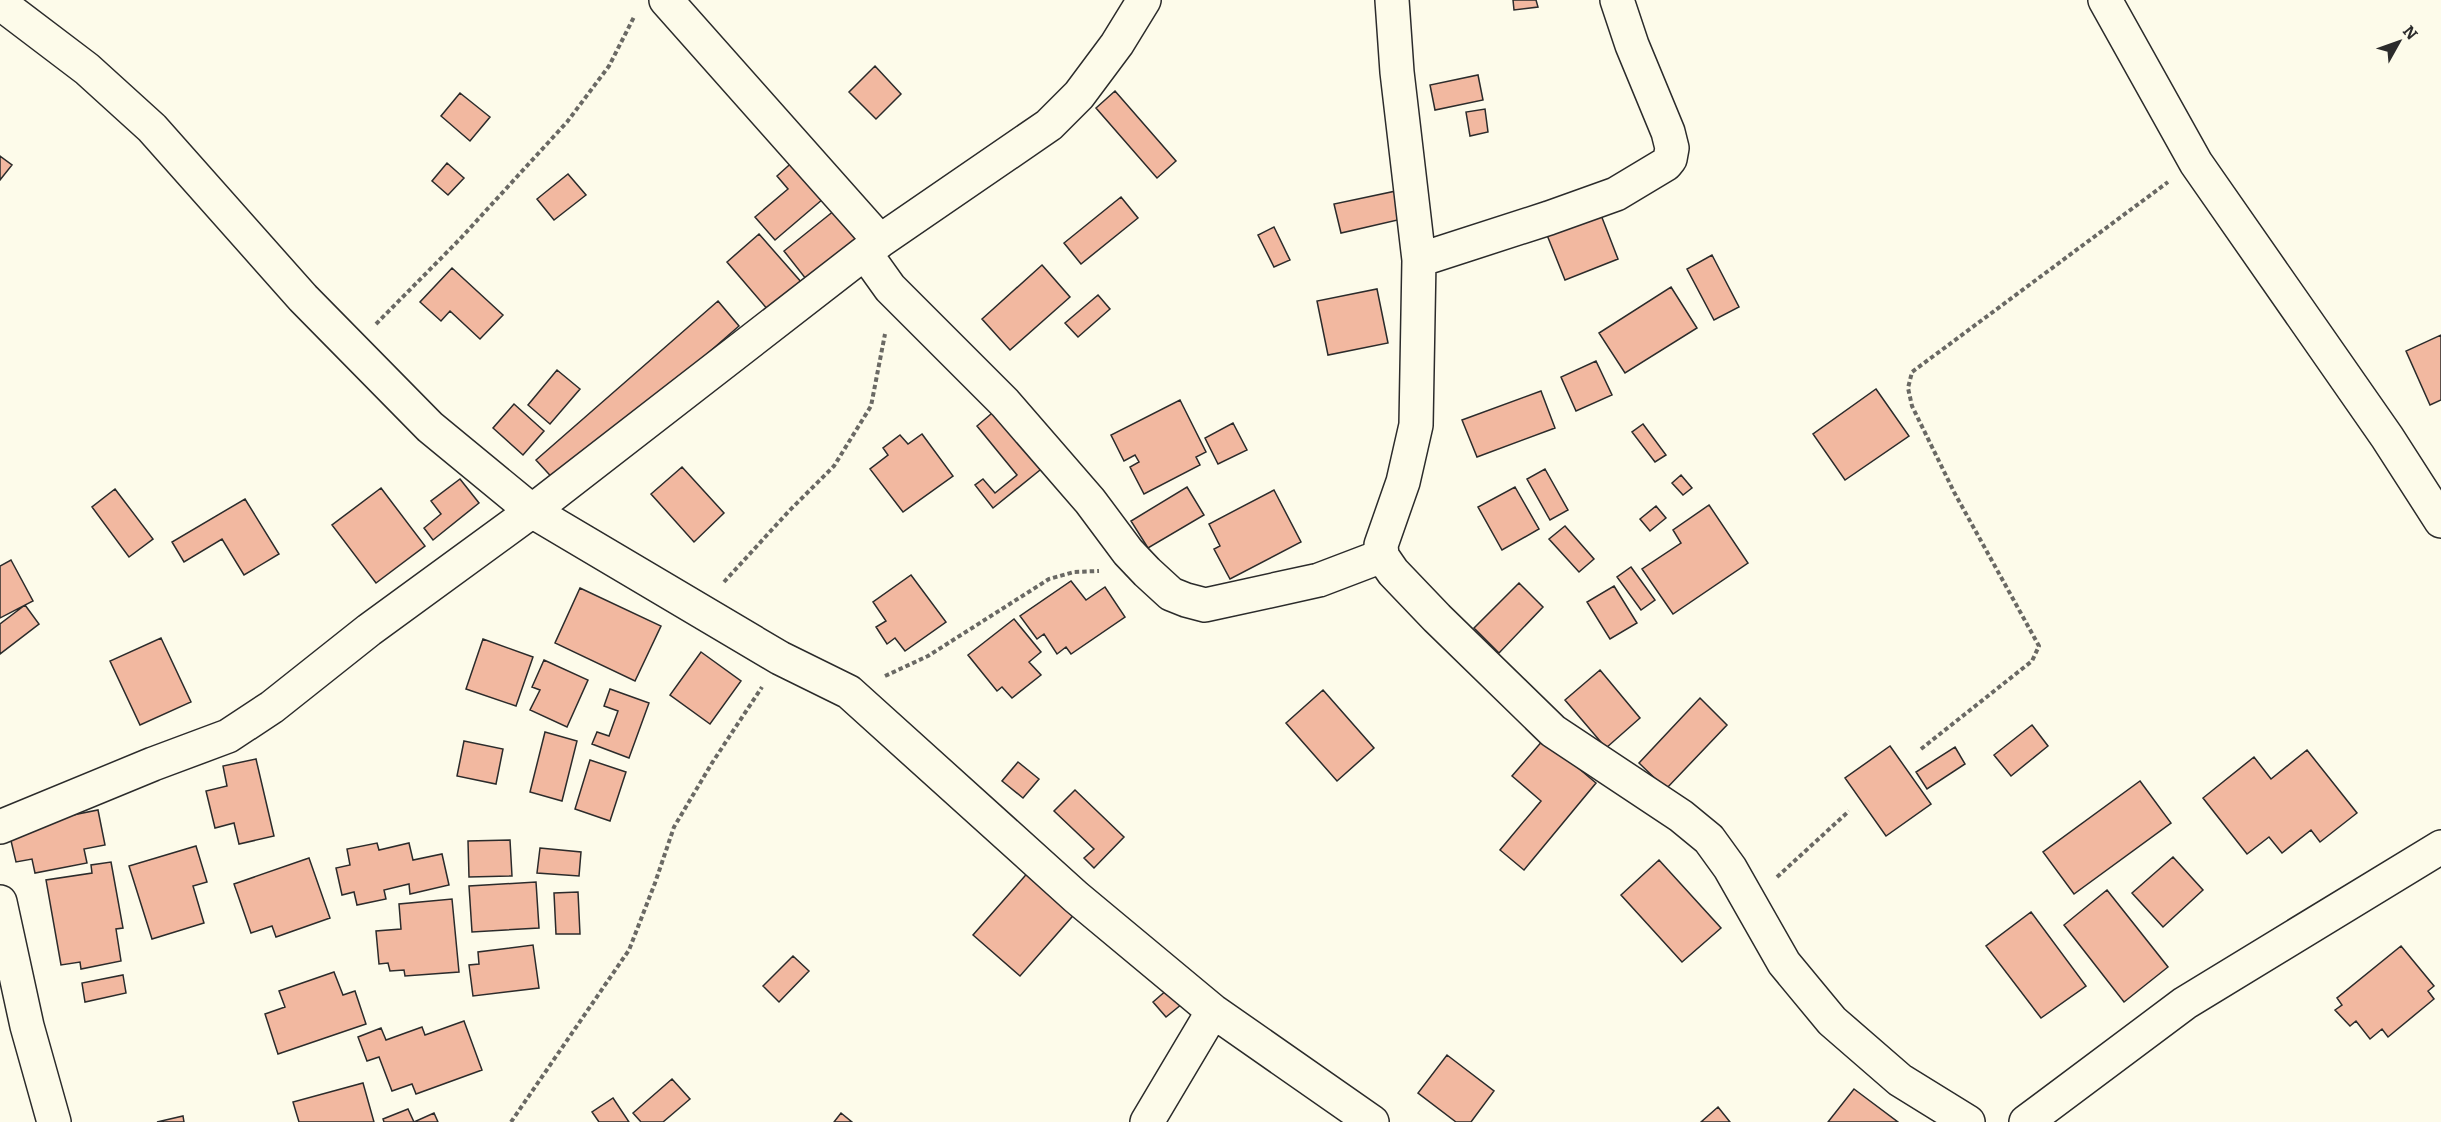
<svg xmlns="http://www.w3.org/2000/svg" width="2441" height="1122" font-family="Bitter,serif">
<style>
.building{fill:#f2b8a0;stroke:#2b2b2b;stroke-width:1.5}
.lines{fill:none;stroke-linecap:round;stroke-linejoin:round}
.street-casing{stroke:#2b2b2b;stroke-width:36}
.path{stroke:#6a6964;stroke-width:4;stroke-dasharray:4.5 3;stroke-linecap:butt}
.street{stroke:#fdfbea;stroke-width:33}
</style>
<rect width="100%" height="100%" fill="#fdfbea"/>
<path class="building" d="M 1513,0 L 1536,0 L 1538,7 L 1514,10 Z
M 875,66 L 901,94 L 876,119 L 849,92 Z
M 1478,75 L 1483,100 L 1435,110 L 1430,85 Z
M 1115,91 L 1176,161 L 1157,178 L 1096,108 Z
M 460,93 L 490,117 L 470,141 L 441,116 Z
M 1485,109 L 1488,132 L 1470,136 L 1466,112 Z
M 0,156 L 12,165 L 0,180 Z
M 798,157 L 830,193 L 775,240 L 755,217 L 788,189 L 777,176 Z
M 447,163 L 464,178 L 448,195 L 432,181 Z
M 568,174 L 586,195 L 554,220 L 537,199 Z
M 1396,191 L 1402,219 L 1341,233 L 1334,204 Z
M 1121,197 L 1138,218 L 1081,264 L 1064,243 Z
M 840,206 L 862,234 L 806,279 L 784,251 Z
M 1601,215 L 1618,259 L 1565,280 L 1547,235 Z
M 1274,227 L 1290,260 L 1274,267 L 1258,235 Z
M 759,234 L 802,283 L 769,311 L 727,262 Z
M 1712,255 L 1739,307 L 1714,320 L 1687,269 Z
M 1042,265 L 1070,297 L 1010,350 L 982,319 Z
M 452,268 L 503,315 L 480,339 L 450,311 L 441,321 L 420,302 Z
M 1671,287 L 1697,328 L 1625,373 L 1599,333 Z
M 1377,289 L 1388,343 L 1328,355 L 1317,301 Z
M 1098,295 L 1110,309 L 1078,337 L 1065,323 Z
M 718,301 L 739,326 L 558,484 L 536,460 Z
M 2441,335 L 2441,400 L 2430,405 L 2406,351 Z
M 1596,361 L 1612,395 L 1576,411 L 1561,377 Z
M 557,370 L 580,389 L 550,424 L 528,405 Z
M 1876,389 L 1909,436 L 1845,480 L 1813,434 Z
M 1541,391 L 1555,428 L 1477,457 L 1462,420 Z
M 1180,400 L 1206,452 L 1196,457 L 1200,465 L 1144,494 L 1130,467 L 1139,462 L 1135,455 L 1124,461 L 1111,435 Z
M 514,404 L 544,431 L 523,455 L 493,428 Z
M 998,408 L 1045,466 L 993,508 L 975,485 L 983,479 L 995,493 L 1017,475 L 977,426 Z
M 1233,423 L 1247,450 L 1218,464 L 1205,438 Z
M 1643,424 L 1666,455 L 1655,462 L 1632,432 Z
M 922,434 L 953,476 L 903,512 L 870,469 L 888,455 L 883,448 L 900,435 L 908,444 Z
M 682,467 L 724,513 L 694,542 L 651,494 Z
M 1545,469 L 1568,510 L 1550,520 L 1527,479 Z
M 1681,475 L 1692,488 L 1683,495 L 1672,483 Z
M 460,479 L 479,503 L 433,540 L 424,528 L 441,514 L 431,501 Z
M 1187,487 L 1204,515 L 1148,548 L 1131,521 Z
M 1515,487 L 1539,529 L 1502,550 L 1478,507 Z
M 381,488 L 425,546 L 376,583 L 332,525 Z
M 115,489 L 153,539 L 129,557 L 92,507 Z
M 1274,490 L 1301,542 L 1230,579 L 1214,549 L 1220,546 L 1209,524 Z
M 245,499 L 279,554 L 244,575 L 222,539 L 184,562 L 172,542 Z
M 1709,505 L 1748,563 L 1673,614 L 1642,569 L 1681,543 L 1673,530 Z
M 1656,506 L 1666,518 L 1650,531 L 1640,519 Z
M 1565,526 L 1594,559 L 1579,572 L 1549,539 Z
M 11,560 L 33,601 L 0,618 L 0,566 Z
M 1631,567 L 1655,600 L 1641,610 L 1617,577 Z
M 911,575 L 946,622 L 905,651 L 895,638 L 887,644 L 876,627 L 886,621 L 873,602 Z
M 1071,581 L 1086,600 L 1105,587 L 1125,617 L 1071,654 L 1066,647 L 1057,654 L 1044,634 L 1037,639 L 1020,616 Z
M 1519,583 L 1543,607 L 1499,653 L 1474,628 Z
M 1614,586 L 1637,623 L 1610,639 L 1587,602 Z
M 580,588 L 661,626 L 635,681 L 555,643 Z
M 25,605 L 39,624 L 0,654 L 0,624 Z
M 1014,619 L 1041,652 L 1029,662 L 1041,675 L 1012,698 L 1002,687 L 997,691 L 968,655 Z
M 161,638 L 191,702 L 140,725 L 110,661 Z
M 483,639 L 533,657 L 516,706 L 466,689 Z
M 701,652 L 741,681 L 710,724 L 670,695 Z
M 544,660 L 588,680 L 567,727 L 530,710 L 540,690 L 532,687 Z
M 1600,670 L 1640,718 L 1606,748 L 1565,700 Z
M 610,689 L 649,703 L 629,758 L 592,744 L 597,732 L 609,736 L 618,711 L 604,706 Z
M 1323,690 L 1374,748 L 1337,781 L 1286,723 Z
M 1700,698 L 1727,725 L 1666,789 L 1639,763 Z
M 2032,725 L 2048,746 L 2011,776 L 1994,755 Z
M 545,732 L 577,741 L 562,801 L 530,792 Z
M 1544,739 L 1596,783 L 1524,870 L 1500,850 L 1541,801 L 1512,776 Z
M 464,741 L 503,749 L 496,784 L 457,776 Z
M 1890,746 L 1931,804 L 1886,836 L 1845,778 Z
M 1955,747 L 1965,764 L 1927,789 L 1916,772 Z
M 2307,750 L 2357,813 L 2320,842 L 2311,830 L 2282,853 L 2269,837 L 2247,854 L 2203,798 L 2254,757 L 2271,779 Z
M 256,759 L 274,836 L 239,844 L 234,823 L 215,828 L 206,791 L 227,786 L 223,766 Z
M 590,760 L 626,772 L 610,821 L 575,809 Z
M 1018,762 L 1039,779 L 1023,798 L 1002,781 Z
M 2140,781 L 2171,823 L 2074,894 L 2043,852 Z
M 1075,790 L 1124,837 L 1094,868 L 1084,858 L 1094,849 L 1054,811 Z
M 98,810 L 105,845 L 84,849 L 87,863 L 35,873 L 32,859 L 16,862 L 8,828 Z
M 510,840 L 512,876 L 469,877 L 468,841 Z
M 377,843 L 379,850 L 409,843 L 413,860 L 442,854 L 449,885 L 410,894 L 409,884 L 384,890 L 386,899 L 357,905 L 354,892 L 342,895 L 336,868 L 350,865 L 347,849 Z
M 196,846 L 207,882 L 193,886 L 204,923 L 152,939 L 129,866 Z
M 540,848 L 581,852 L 579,876 L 537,873 Z
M 2173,857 L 2203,890 L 2163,927 L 2132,893 Z
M 309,858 L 330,918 L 276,937 L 272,926 L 251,933 L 234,884 Z
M 1659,860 L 1721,928 L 1682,962 L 1621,895 Z
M 111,862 L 123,928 L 116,929 L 121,961 L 81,969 L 80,962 L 61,965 L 46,880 L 92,873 L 91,865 Z
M 1031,869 L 1078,910 L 1020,976 L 973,935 Z
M 536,882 L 539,928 L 472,932 L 469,886 Z
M 2107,890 L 2168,967 L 2124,1002 L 2064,925 Z
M 578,892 L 580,934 L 556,934 L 554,893 Z
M 452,899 L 459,972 L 405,976 L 404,970 L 390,971 L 388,963 L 379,964 L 376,931 L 401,929 L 399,904 Z
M 2031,912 L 2086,986 L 2041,1018 L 1986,946 Z
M 533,945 L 539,988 L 473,996 L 469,965 L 479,964 L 478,952 Z
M 2401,946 L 2434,986 L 2428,991 L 2434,999 L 2388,1037 L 2382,1029 L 2370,1039 L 2356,1021 L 2350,1026 L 2335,1010 L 2342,1005 L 2337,998 Z
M 793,956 L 809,971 L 779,1002 L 763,986 Z
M 334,972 L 343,995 L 355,991 L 366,1024 L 278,1054 L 265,1014 L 285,1007 L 279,991 Z
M 123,975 L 126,993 L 85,1002 L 82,983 Z
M 1168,989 L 1182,1004 L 1166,1017 L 1153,1002 Z
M 464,1021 L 482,1070 L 416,1094 L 412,1084 L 392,1091 L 379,1057 L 367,1061 L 358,1037 L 381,1028 L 386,1040 L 422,1027 L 425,1035 Z
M 1447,1055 L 1494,1091 L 1471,1122 L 1456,1122 L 1418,1093 Z
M 672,1079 L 690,1099 L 663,1122 L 641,1122 L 633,1113 Z
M 363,1083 L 374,1122 L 299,1122 L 293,1102 Z
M 1854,1089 L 1898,1122 L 1828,1122 Z
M 613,1098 L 629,1122 L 599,1122 L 592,1112 Z
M 1718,1107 L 1730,1122 L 1701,1122 Z
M 408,1109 L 414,1122 L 384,1122 L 383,1119 Z
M 434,1113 L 438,1122 L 414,1122 Z
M 841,1113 L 852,1122 L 834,1122 Z
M 183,1116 L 184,1122 L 157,1122 Z"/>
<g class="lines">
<defs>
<path id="street" d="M 666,0 L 880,241
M 1392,0 L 1397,72 L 1419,260 L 1416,425 L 1403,482 L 1381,545 L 1382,556 L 1393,572 L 1437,618 L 1553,731 L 1681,816 L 1709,839 L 1730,868 L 1784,963 L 1832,1021 L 1900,1080 L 1968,1122
M 2105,0 L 2196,163 L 2387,437 L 2441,521
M 0,3 L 87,69 L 152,128 L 303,298 L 430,427 L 532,511 L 780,658 L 849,692 L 1076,897 L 1213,1011 L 1372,1122
M 865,253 L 890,288 L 1005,403 L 1090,501 L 1128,552 L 1147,572 L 1171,594 L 1186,600 L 1205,605 L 1319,580 L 1382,556
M 1419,260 L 1549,218 L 1616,194 L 1666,164 L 1670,159 L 1672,148 L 1668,132 L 1632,45 L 1617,0
M 0,827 L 153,764 L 228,736 L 272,707 L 369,630 L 532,511 L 880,241 L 1049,125 L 1079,95 L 1117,44 L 1144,0
M 0,902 L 27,1026 L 54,1122
M 1147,1122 L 1213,1011
M 2026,1122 L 2185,1003 L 2441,847"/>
</defs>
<use href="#street" class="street-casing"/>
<path class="path" d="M 376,324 L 460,239 L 567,122 L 609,66 L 634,17
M 724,582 L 789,511 L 834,466 L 871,406 L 885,334
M 885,676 L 928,656 L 1049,579 L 1074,572 L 1099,571
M 1921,749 L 2032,661 L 2039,646 L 1954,492 L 1912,406 L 1908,388 L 1912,372 L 2168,182
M 1777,877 L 1849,811
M 511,1122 L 629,950 L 655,883 L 674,827 L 712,763 L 762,687"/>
<use href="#street" class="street"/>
</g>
<g transform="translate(2399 42) rotate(50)" stroke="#fdfbea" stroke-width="4.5" paint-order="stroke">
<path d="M0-4.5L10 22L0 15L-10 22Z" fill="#2b2b2b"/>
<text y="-9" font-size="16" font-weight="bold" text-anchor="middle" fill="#2b2b2b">N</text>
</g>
</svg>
